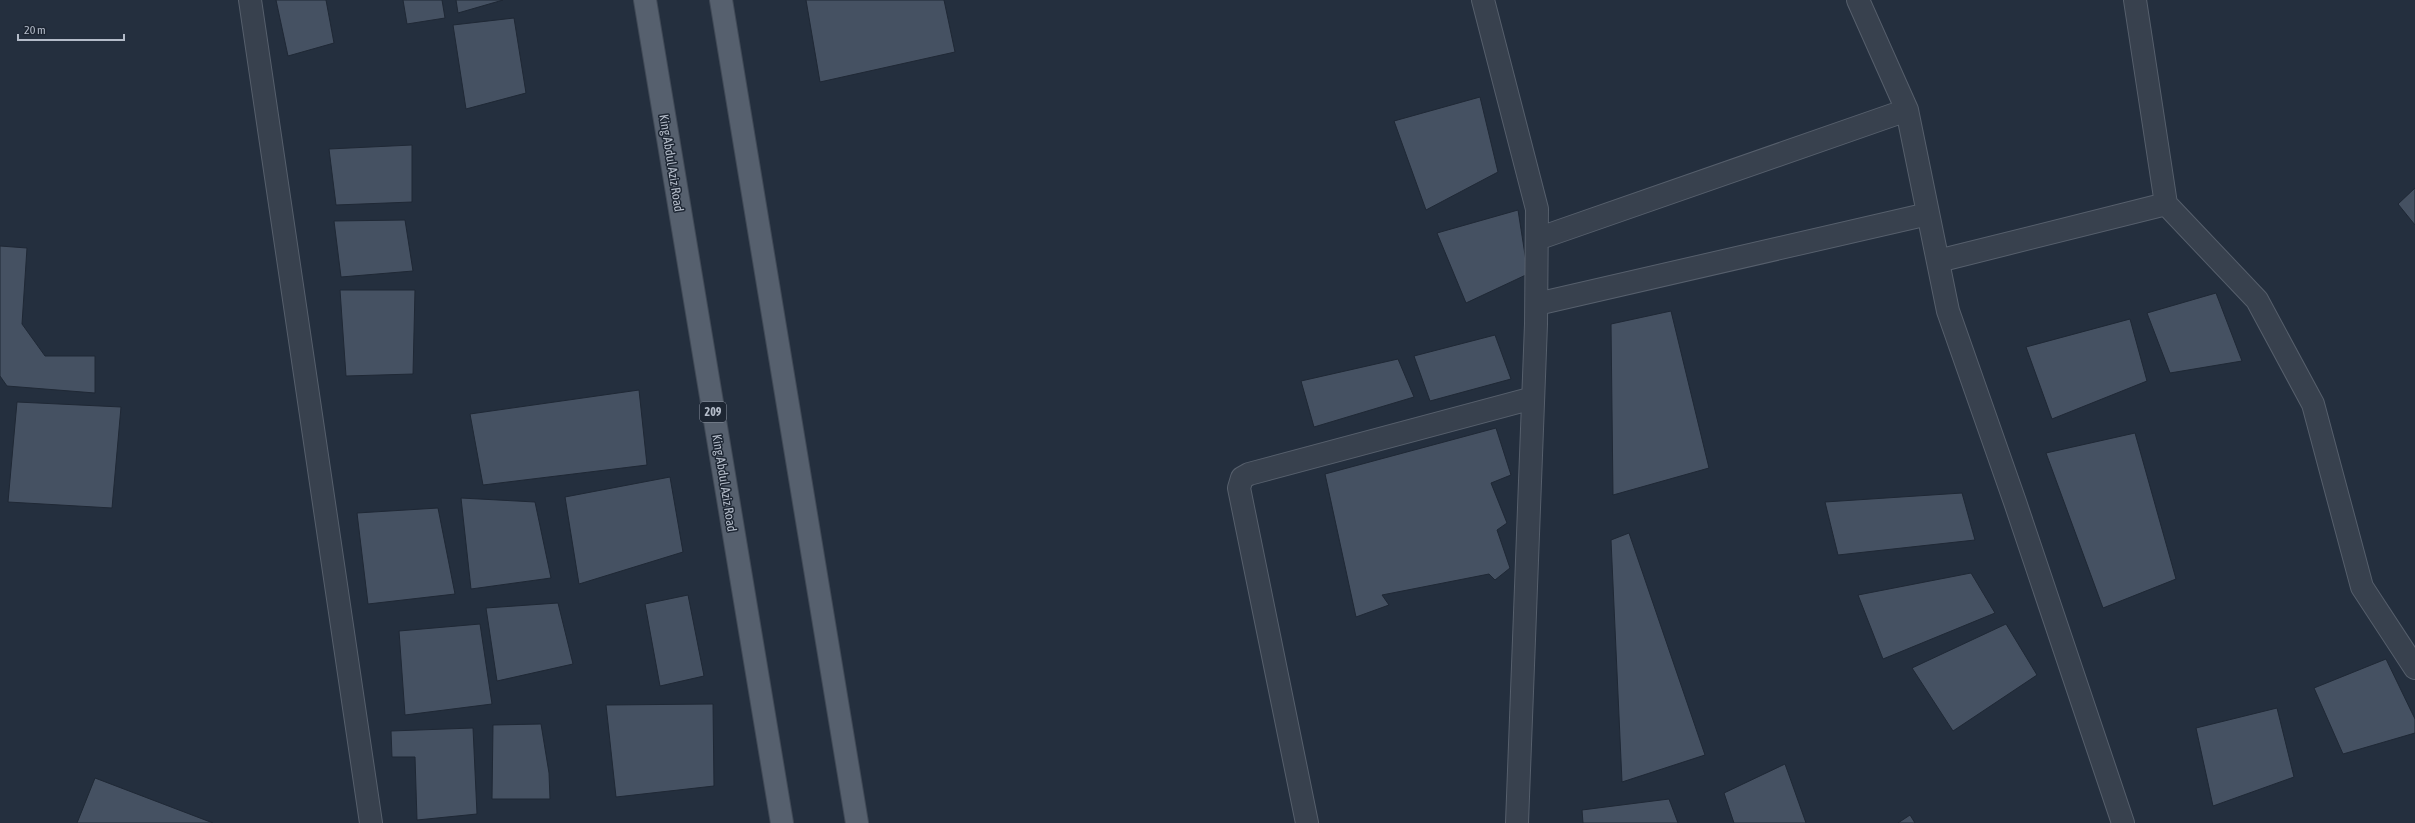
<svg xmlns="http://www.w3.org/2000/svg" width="2415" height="823" font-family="'Asap Condensed',sans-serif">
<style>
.building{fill:#455162;stroke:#1f2835}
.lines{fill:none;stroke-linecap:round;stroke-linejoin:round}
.street-casing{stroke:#565f6c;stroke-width:24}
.primary-casing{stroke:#414a57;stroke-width:24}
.street{stroke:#38414e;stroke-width:22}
.primary{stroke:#56606e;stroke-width:22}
.labels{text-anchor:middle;stroke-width:3;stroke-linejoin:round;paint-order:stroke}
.shield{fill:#1d2633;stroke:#878f9c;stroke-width:1}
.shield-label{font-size:12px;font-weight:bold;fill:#b4bcc9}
.street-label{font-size:13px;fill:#b4bcc9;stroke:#1d2633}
</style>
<rect width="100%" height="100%" fill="#242f3e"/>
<path class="building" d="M 276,0 L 326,0 L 334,43 L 288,56 Z
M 403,0 L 442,0 L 445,18 L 407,24 Z
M 456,0 L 503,0 L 458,13 Z
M 806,0 L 944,0 L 955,52 L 820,82 Z
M 514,18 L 526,93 L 466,109 L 453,25 Z
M 1480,97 L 1498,172 L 1426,210 L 1394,121 Z
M 412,145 L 412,202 L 336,205 L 329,149 Z
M 2415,188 L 2415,225 L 2398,204 Z
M 1518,210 L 1528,274 L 1466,303 L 1437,233 Z
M 405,220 L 413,271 L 341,277 L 334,221 Z
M 0,246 L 27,248 L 22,324 L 45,356 L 95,356 L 95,393 L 7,386 L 0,376 Z
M 340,290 L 415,290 L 413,374 L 346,376 Z
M 2216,293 L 2242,361 L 2170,373 L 2147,313 Z
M 1671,311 L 1709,468 L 1613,495 L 1611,324 Z
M 2130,319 L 2147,381 L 2052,419 L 2026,347 Z
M 1495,335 L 1511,379 L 1430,401 L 1414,356 Z
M 1398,359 L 1414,397 L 1314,427 L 1301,381 Z
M 639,390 L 647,465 L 483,485 L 470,414 Z
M 17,402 L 121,407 L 112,508 L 8,502 Z
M 1496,428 L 1511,475 L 1491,483 L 1507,523 L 1497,530 L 1510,568 L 1495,580 L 1489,574 L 1382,595 L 1389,605 L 1356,617 L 1325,474 Z
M 2135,433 L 2176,579 L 2103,608 L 2046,453 Z
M 670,477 L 683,552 L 579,584 L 565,497 Z
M 1962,493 L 1975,540 L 1838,555 L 1825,502 Z
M 461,498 L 535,502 L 551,578 L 471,589 Z
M 438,508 L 455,594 L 368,604 L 357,513 Z
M 1629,533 L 1705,755 L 1622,782 L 1611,540 Z
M 1971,573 L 1995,613 L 1883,659 L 1858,595 Z
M 688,595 L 704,676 L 660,686 L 645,604 Z
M 558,603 L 573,664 L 497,681 L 486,608 Z
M 480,624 L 492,704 L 405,715 L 399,631 Z
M 2006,624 L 2037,675 L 1953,731 L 1912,668 Z
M 2386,659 L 2415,719 L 2415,733 L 2343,754 L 2314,688 Z
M 713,704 L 714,786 L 616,797 L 606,705 Z
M 2277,708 L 2294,777 L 2213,806 L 2196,728 Z
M 541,724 L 549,773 L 550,799 L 492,799 L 493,725 Z
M 473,728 L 477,814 L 417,820 L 415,757 L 392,757 L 391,731 Z
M 1785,764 L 1806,823 L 1734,823 L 1724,793 Z
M 95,778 L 213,823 L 77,823 Z
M 1669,799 L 1678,823 L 1583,823 L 1582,810 Z
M 1910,815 L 1915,823 L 1898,823 Z"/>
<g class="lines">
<defs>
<path id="street" d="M 250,0 L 371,823
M 1483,0 L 1537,209 L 1536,324 L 1517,823
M 1858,0 L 1907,110 L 1948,311 L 2015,502 L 2123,823
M 2166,204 L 2257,300 L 2313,404 L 2362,587 L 2415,668
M 1537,239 L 1907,110
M 1938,261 L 2166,204 L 2135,0
M 1537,304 L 1928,214
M 1307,823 L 1239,488 L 1242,478 L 1249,474 L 1533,398"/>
<path id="primary" d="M 645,0 L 782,823
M 721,0 L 857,823"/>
</defs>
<use href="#street" class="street-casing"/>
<use href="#primary" class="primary-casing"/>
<use href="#street" class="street"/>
<use href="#primary" class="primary"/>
</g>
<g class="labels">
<rect class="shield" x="700" y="402" width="26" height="20" rx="3"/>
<g class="shield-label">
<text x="713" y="416">209</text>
</g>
<g class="street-label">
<text transform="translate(672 163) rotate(81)" y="5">King Abdul Aziz Road</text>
<text transform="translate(725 483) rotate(81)" y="5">King Abdul Aziz Road</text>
</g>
</g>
<path d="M18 34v6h106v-6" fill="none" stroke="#b4bcc9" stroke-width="2"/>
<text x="24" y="34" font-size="12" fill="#b4bcc9" stroke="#1d2633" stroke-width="3" paint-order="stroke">20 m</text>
</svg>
